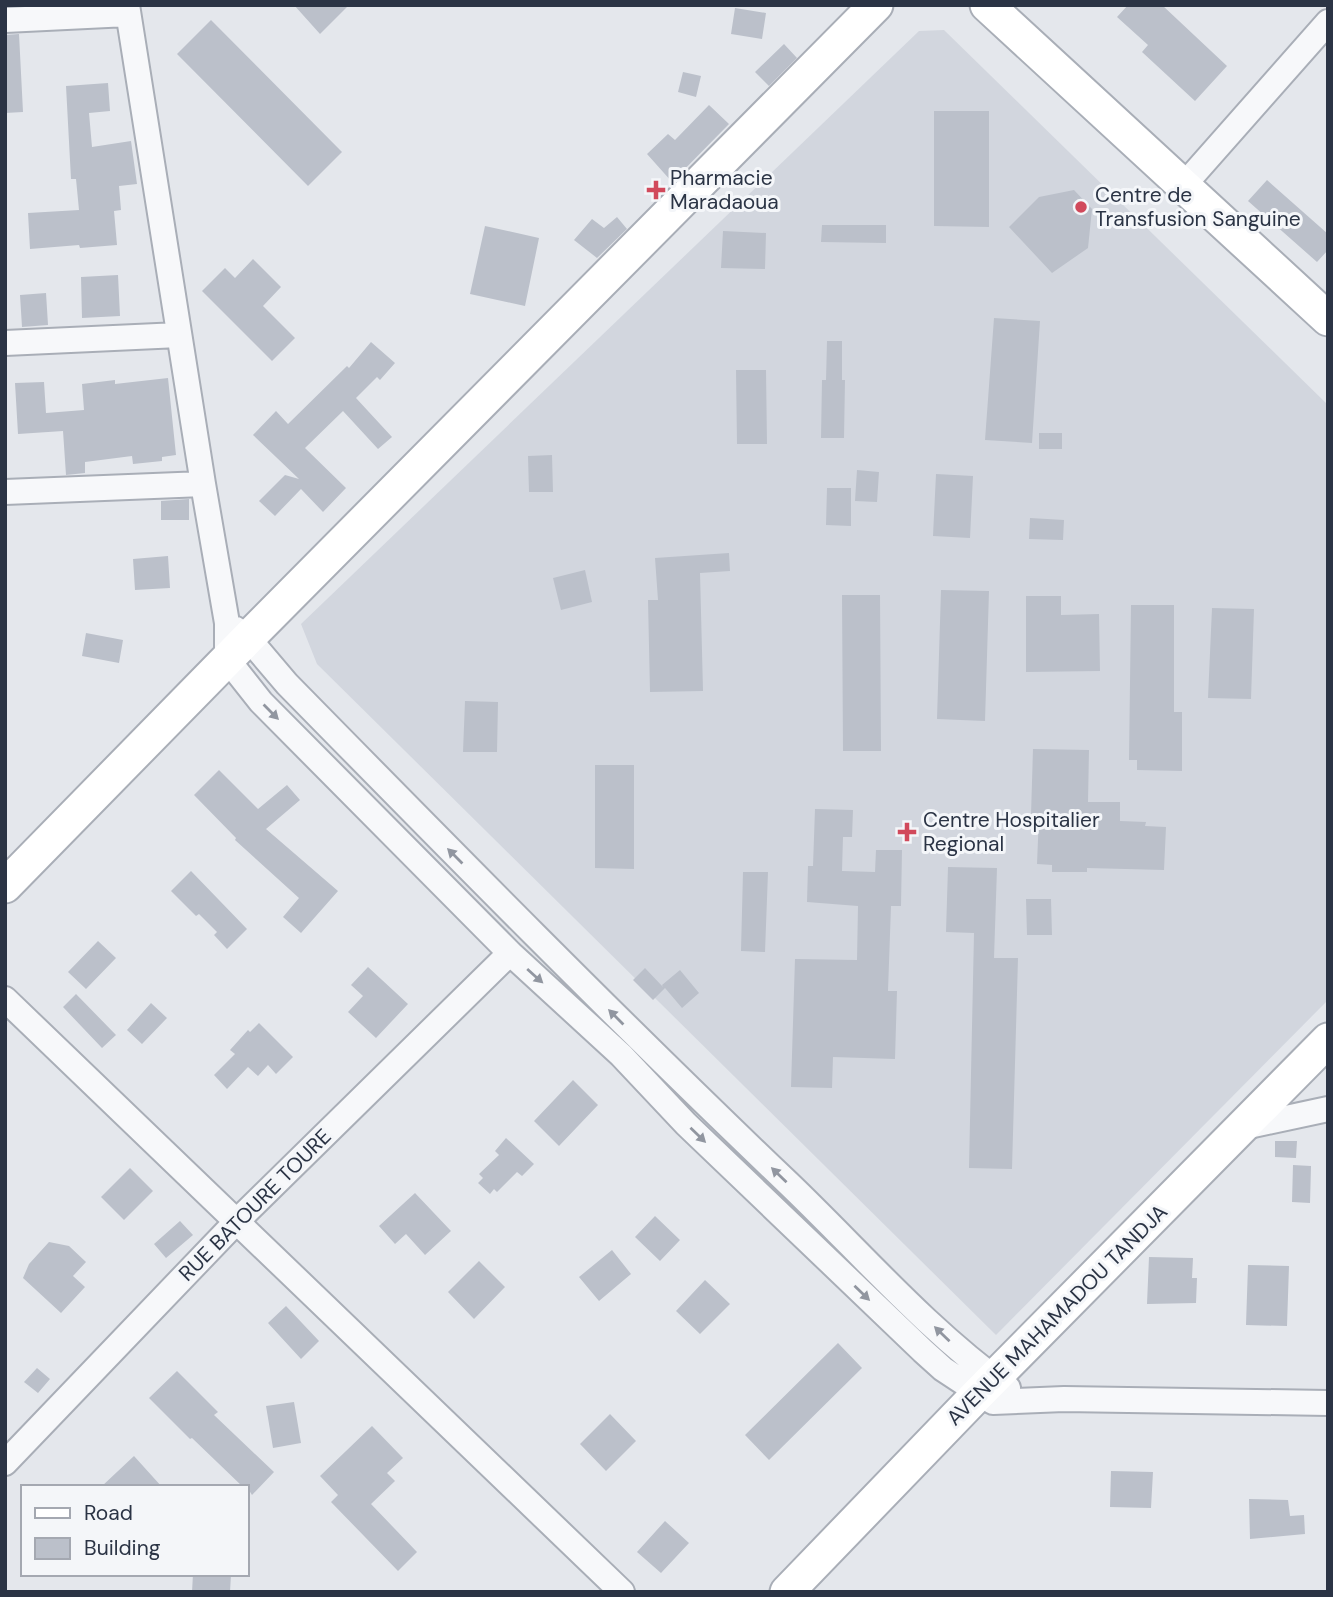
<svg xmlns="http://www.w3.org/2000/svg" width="1333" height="1597" font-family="'DM Sans',sans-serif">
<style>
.built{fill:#d2d6de}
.building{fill:#bbc0ca}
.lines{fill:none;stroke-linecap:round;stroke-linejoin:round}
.street-casing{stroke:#a9aeb7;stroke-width:28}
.secondary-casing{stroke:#a9aeb7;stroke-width:37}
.street{stroke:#f7f8fa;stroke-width:24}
.secondary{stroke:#fff;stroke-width:33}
.oneway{fill:#9196a0}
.poi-dot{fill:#d1495b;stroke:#f4f6f9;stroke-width:2.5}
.labels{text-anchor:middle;stroke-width:6;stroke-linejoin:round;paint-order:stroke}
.poi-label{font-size:21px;fill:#2b3445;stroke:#f4f6f9;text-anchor:start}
.street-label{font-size:21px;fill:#2b3445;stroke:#f4f6f9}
</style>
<rect width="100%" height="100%" fill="#e4e7ec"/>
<path class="built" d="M 944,30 L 1328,405 L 1328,1000 L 996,1335 L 317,664 L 301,624 L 919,31 Z"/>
<path class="building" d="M 294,5 L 349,5 L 320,34 Z
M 1128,5 L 1162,5 L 1227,66 L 1195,101 L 1142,52 L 1148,45 L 1117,17 Z
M 735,8 L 766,13 L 762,39 L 731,34 Z
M 211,20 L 342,152 L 308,186 L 177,54 Z
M 19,34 L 23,112 L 5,113 L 5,35 Z
M 784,44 L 797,58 L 769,86 L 755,72 Z
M 683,72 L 701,76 L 696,97 L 678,92 Z
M 108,83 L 110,111 L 89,113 L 92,147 L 131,141 L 137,184 L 119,186 L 121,210 L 114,211 L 117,245 L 80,248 L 79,245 L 30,249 L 28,213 L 79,210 L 76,179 L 71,179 L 66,86 Z
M 709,105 L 729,124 L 672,182 L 647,154 L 668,134 L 675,140 Z
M 934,111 L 989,111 L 989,227 L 934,226 Z
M 1267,180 L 1328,234 L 1328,250 L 1317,262 L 1248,201 Z
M 1074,190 L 1092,209 L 1088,248 L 1052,273 L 1009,227 L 1039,197 Z
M 617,217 L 627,229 L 597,258 L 574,240 L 592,219 L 604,228 Z
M 822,225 L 886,225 L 886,243 L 821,242 Z
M 485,226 L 539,238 L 525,306 L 470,294 Z
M 723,231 L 766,233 L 765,269 L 721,268 Z
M 253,259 L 281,287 L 263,306 L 295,338 L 272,361 L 202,291 L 225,268 L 235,278 Z
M 118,275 L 120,316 L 82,318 L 81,277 Z
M 46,293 L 48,325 L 22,327 L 20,295 Z
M 994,318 L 1040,321 L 1032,443 L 985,440 Z
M 827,341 L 842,341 L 842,380 L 845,380 L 844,438 L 821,438 L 822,380 L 826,380 Z
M 371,342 L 395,363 L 380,380 L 377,377 L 356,398 L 392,437 L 378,449 L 343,411 L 305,448 L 346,488 L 323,512 L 301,489 L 275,516 L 259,501 L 285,475 L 299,479 L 253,435 L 276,411 L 288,424 L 347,366 L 349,368 Z
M 736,370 L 766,370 L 767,444 L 737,444 Z
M 168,378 L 176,455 L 162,457 L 162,461 L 133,464 L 132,456 L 85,462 L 85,473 L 66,475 L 63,431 L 18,434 L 15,383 L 44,382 L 46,413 L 84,410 L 82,384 L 115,380 L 115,384 Z
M 1039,433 L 1062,433 L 1062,449 L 1039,449 Z
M 552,455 L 553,492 L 529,492 L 528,456 Z
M 857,470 L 879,472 L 877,502 L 855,501 Z
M 936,474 L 973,476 L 970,538 L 933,536 Z
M 827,488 L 851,488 L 851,526 L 826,525 Z
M 189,499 L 189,520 L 161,520 L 161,501 Z
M 1030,518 L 1064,520 L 1063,540 L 1029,539 Z
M 729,553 L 730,571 L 700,573 L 703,691 L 650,692 L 648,600 L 658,600 L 655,558 Z
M 168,556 L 170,588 L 135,590 L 133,559 Z
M 585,570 L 592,602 L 561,610 L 553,578 Z
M 941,590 L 989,591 L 985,721 L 937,719 Z
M 842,595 L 880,595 L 881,751 L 843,751 Z
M 1026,596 L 1061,596 L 1061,615 L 1099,614 L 1100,671 L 1026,672 Z
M 1131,605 L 1174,605 L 1174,712 L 1182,712 L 1182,771 L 1137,770 L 1137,760 L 1129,760 Z
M 1212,608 L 1254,609 L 1251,699 L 1208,698 Z
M 86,633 L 123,640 L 119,663 L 82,656 Z
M 465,701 L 498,702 L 497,752 L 463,752 Z
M 1033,749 L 1089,750 L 1088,802 L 1120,802 L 1120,821 L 1146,822 L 1145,826 L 1166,827 L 1164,870 L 1087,868 L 1087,872 L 1052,872 L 1052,865 L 1037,864 L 1039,815 L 1031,815 Z
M 595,765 L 634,765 L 634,869 L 595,868 Z
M 219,770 L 258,809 L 287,785 L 300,800 L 266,829 L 338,891 L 301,933 L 283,917 L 299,898 L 235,840 L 236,838 L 194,795 Z
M 815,809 L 853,810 L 852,837 L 843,837 L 842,871 L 875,872 L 876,850 L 902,850 L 901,906 L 891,906 L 888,991 L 897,991 L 895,1059 L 833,1057 L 832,1088 L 791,1087 L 795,959 L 857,960 L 858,906 L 807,902 L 808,866 L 813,866 Z
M 948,867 L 997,868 L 994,958 L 1018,958 L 1012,1169 L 969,1168 L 974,933 L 946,932 Z
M 191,871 L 247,929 L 227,949 L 214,935 L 217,932 L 199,914 L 196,916 L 171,891 Z
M 743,872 L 768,872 L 765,952 L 741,951 Z
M 1026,899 L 1051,899 L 1052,935 L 1027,935 Z
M 98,941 L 116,958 L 86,989 L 68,972 Z
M 368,967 L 408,1004 L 376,1038 L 348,1012 L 363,996 L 351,985 Z
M 645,968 L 663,987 L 662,985 L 680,970 L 699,993 L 682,1008 L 665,988 L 653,1000 L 633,980 Z
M 76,994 L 116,1035 L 102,1048 L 63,1007 Z
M 151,1003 L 167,1018 L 142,1044 L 127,1030 Z
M 259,1023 L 293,1057 L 276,1074 L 268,1065 L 258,1076 L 248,1067 L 227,1089 L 214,1075 L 235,1054 L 230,1050 L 248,1030 L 250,1032 Z
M 573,1080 L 598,1105 L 559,1146 L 534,1121 Z
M 506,1138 L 534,1164 L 522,1176 L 517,1172 L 497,1192 L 494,1189 L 490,1194 L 478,1183 L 483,1178 L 479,1174 L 499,1155 L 495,1151 Z
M 1275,1141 L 1297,1141 L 1296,1158 L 1275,1157 Z
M 1293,1165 L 1311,1166 L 1310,1203 L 1292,1202 Z
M 130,1168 L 153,1191 L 124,1220 L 101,1197 Z
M 415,1193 L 451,1231 L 425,1255 L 406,1234 L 395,1244 L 379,1226 Z
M 655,1216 L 680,1240 L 660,1261 L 635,1237 Z
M 180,1221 L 193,1235 L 166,1258 L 154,1244 Z
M 49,1242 L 69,1246 L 86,1262 L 73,1276 L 85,1287 L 61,1313 L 23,1278 L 29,1264 Z
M 612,1250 L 631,1274 L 599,1301 L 579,1277 Z
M 1149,1257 L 1193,1258 L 1192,1278 L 1197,1278 L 1196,1303 L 1147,1304 Z
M 479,1261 L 505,1287 L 474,1319 L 448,1292 Z
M 1248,1265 L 1289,1266 L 1287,1326 L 1246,1325 Z
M 705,1280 L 730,1304 L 700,1334 L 676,1311 Z
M 286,1306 L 319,1341 L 301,1359 L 268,1323 Z
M 838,1343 L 862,1368 L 769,1460 L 745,1435 Z
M 37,1368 L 50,1379 L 38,1393 L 24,1382 Z
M 177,1371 L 218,1412 L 214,1415 L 274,1472 L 252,1495 L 247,1487 L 243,1487 L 192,1438 L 190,1439 L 149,1398 Z
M 294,1402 L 301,1443 L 273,1448 L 266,1406 Z
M 610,1414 L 636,1441 L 606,1471 L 580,1444 Z
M 372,1426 L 403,1458 L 387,1473 L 395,1481 L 371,1504 L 417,1552 L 398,1571 L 331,1502 L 338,1495 L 320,1476 Z
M 134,1456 L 162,1487 L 101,1487 Z
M 1111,1471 L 1153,1472 L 1151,1508 L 1110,1507 Z
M 1249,1499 L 1288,1500 L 1290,1516 L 1304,1515 L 1305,1534 L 1250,1539 Z
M 665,1521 L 689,1543 L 661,1573 L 637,1552 Z
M 193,1574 L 231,1574 L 230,1592 L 192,1592 Z"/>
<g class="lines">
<defs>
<path id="street" d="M 127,5 L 203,484 L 227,623 L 227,659 L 261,702 L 510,953 L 621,1055 L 686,1124 L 923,1351 L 943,1369 L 993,1402 L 1064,1399 L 1328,1403
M 5,20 L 128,14
M 1184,185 L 1328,22
M 5,343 L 179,335
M 5,492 L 203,484
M 236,629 L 248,638 L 287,684 C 452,852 617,1020 788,1183 C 860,1252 927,1330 1008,1388
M 5,999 L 622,1592
M 1244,1127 L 1328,1109
M 5,1463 L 238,1220 L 510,953"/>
<path id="secondary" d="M 987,5 L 1328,319
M 5,886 L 248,638 L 876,5
M 787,1592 L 978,1394 L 1328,1040"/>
</defs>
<use href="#street" class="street-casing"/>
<use href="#secondary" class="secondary-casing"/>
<use href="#street" class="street"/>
<use href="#secondary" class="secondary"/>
</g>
<defs><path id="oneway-solid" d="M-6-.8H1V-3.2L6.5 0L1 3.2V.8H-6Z" transform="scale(1.75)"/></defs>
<g class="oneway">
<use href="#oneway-solid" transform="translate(271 712) rotate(45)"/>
<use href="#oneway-solid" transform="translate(455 856) rotate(-135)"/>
<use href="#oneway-solid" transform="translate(535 976) rotate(42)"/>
<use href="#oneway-solid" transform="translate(616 1017) rotate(-135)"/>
<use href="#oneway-solid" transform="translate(698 1135) rotate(44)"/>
<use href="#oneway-solid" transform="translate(779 1175) rotate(-136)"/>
<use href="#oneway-solid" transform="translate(862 1293) rotate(44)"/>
<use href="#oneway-solid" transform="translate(942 1334) rotate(-136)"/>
</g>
<g class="poi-dot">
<path d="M652.5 179.5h7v7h7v7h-7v7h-7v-7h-7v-7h7z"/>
<circle cx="1081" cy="207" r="7"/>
<path d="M903.5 821.5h7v7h7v7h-7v7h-7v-7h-7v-7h7z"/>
</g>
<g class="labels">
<g class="poi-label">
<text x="670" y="185">Pharmacie<tspan x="670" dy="24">Maradaoua</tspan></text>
<text x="1095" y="202">Centre de<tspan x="1095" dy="24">Transfusion Sanguine</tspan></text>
<text x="923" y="827">Centre Hospitalier<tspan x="923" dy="24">Regional</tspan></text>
</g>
<g class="street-label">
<text transform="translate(255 1205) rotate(-45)" y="7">RUE BATOURE TOURE</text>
<text transform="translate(1057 1315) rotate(-45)" y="7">AVENUE MAHAMADOU TANDJA</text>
</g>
</g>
<rect width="1333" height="1597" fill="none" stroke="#2b3445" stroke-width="14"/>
<rect x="21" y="1485" width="228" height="91" fill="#f4f6f9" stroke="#a4a8b1" stroke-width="2"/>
<rect x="35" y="1508" width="35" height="10" fill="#ffffff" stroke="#a4a8b1" stroke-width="2"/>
<text x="84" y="1520" font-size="21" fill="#2b3445">Road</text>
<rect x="35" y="1538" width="35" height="21" fill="#bbc0ca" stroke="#a4a8b1" stroke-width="2"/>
<text x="84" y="1555" font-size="21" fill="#2b3445">Building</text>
</svg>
